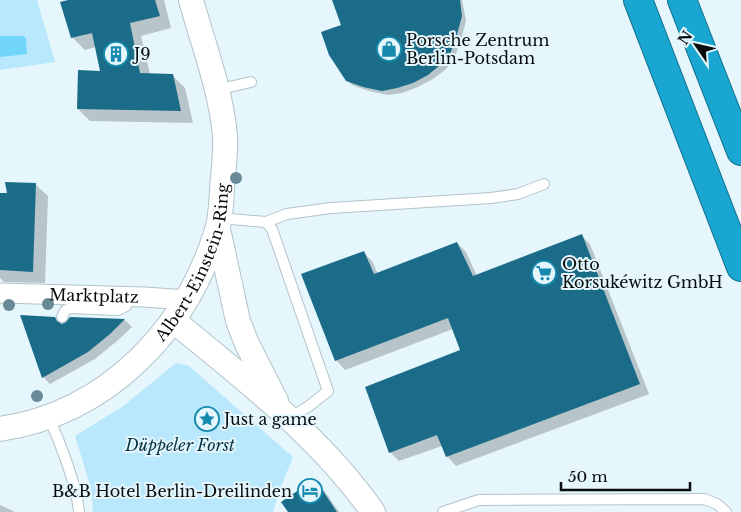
<svg xmlns="http://www.w3.org/2000/svg" width="741" height="512" font-family="'Libre Baskerville',serif">
<style>
.green{fill:#b9e7fb}
.water{fill:#71d5fc}
.shadow{fill:#0003}
.building{fill:#1a6c88}
.lines{fill:none;stroke-linecap:round;stroke-linejoin:round}
.service-casing{stroke:#b3c3ca;stroke-width:12}
.minor-casing{stroke:#b3c3ca;stroke-width:21}
.tertiary-casing{stroke:#b3c3ca;stroke-width:26}
.motorway-casing{stroke:#13718e;stroke-width:30}
.service{stroke:#fff;stroke-width:10}
.minor{stroke:#fff;stroke-width:19}
.tertiary{stroke:#fff;stroke-width:24}
.motorway{stroke:#19a7d2;stroke-width:28}
.tree{fill:#688a96}
.labels{text-anchor:middle;stroke-width:4;stroke-linejoin:round;paint-order:stroke}
.poi-label{font-size:16px;fill:#080d0f;stroke:#e5f6fd;text-anchor:start}
.street-label{font-size:16px;fill:#080d0f;stroke:#e5f6fd}
.park-label{font-size:16px;font-style:italic;fill:#023242;stroke:#e5f6fd}
</style>
<rect width="100%" height="100%" fill="#e5f6fd"/>
<path class="green" d="M 0,0 L 37,0 L 55,62 L 0,70 Z
M 176,363 L 189,366 L 293,457 L 280,489 L 273,512 L 93,512 L 91,488 L 75,436 L 122,407 Z"/>
<path class="water" d="M 0,36 L 22,36 L 26,38 L 27,54 L 0,57 Z"/>
<path class="shadow" d="M 73,0 L 164,0 L 171,28 L 141,36 L 150,74 L 172,75 L 185,88 L 193,123 L 90,121 L 78,109 L 102,73 L 96,47 L 85,50 L 72,37 Z
M 334,0 L 462,0 L 466,21 L 460,43 L 454,59 L 445,70 L 433,79 L 418,87 L 402,93 L 388,95 L 369,91 L 352,85 L 347,80 L 342,26 Z
M 35,184 L 48,196 L 45,283 L 4,282 L 0,278 L 0,194 L 8,195 Z
M 581,235 L 590,244 L 649,394 L 456,466 L 447,456 L 442,446 L 399,461 L 390,452 L 462,350 L 453,329 L 345,370 L 336,360 L 363,252 L 372,261 L 378,274 L 457,243 L 466,252 L 477,276 Z
M 55,318 L 62,325 L 67,323 L 70,318 L 125,320 L 132,327 L 117,341 L 95,359 L 50,384 L 43,377 Z
M 315,481 L 324,490 L 339,512 L 290,512 Z
M 0,505 L 15,512 L 0,512 Z"/>
<path class="building" d="M 68,0 L 155,0 L 160,16 L 130,23 L 140,73 L 173,74 L 181,111 L 77,109 L 78,70 L 100,71 L 92,33 L 71,38 L 60,2 Z
M 332,0 L 460,0 L 462,16 L 456,38 L 450,54 L 440,65 L 428,75 L 413,83 L 397,88 L 382,91 L 363,87 L 346,81 L 329,55 L 321,32 L 341,25 Z
M 5,182 L 36,183 L 33,272 L 0,270 L 0,193 L 7,193 Z
M 582,234 L 640,384 L 446,457 L 437,435 L 389,453 L 365,387 L 460,350 L 448,318 L 335,361 L 301,274 L 364,251 L 374,274 L 457,242 L 473,276 Z
M 20,315 L 55,317 L 57,321 L 62,324 L 66,322 L 70,317 L 125,319 L 110,334 L 88,352 L 42,378 Z
M 315,479 L 337,512 L 288,512 L 281,502 Z"/>
<g class="lines">
<defs>
<path id="service" d="M 216,90 L 251,82
M 219,218 L 266,222 L 287,214 L 331,208 L 491,198 L 518,194 L 544,184
M 266,222 L 272,229 L 328,391 L 309,406 L 289,419
M 62,317 L 65,311 L 70,308 L 118,310 L 126,306 L 130,297
M 49,418 C 60,442 77,486 79,512
M 443,512 L 479,500 L 704,499 L 717,504 L 726,512"/>
<g id="minor">
<path id="s1" d="M 0,293 L 144,297 L 187,300"/>
</g>
<g id="tertiary">
<path d="M 218,229 L 238,321 L 247,344 L 276,401"/>
<path d="M 174,321 C 244,379 320,436 373,512"/>
<path id="s2" d="M 0,429 C 107,413 186,331 217,230 C 222,214 221,195 223,178 C 224,164 226,149 225,136 C 221,90 203,44 191,0"/>
</g>
<path id="motorway" d="M 638,0 L 741,267
M 682,0 L 741,151"/>
</defs>
<use href="#service" class="service-casing"/>
<use href="#minor" class="minor-casing"/>
<use href="#tertiary" class="tertiary-casing"/>
<use href="#motorway" class="motorway-casing"/>
<use href="#service" class="service"/>
<use href="#minor" class="minor"/>
<use href="#tertiary" class="tertiary"/>
<use href="#motorway" class="motorway"/>
</g>
<g class="tree">
<circle cx="236" cy="178" r="6"/>
<circle cx="48" cy="304" r="6"/>
<circle cx="9" cy="305" r="6"/>
<circle cx="37" cy="396" r="6"/>
</g>
<defs>
<symbol id="shop-ring" viewBox="-11 -11 22 22"><circle r="9.5" fill="#e5f6fd" stroke="#158aae" stroke-width="1.5"/><path d="M-5-2.5h2.3a2.7 3.5 0 0 1 5.4 0H5L5.5 6h-11ZM-1.5-2.5h3a1.5 2.3 0 0 0-3 0Z" fill="#158aae"/></symbol>
<symbol id="building-ring" viewBox="-11 -11 22 22"><circle r="9.5" fill="#e5f6fd" stroke="#158aae" stroke-width="1.5"/><path d="M-4-6H4V6H1V3H-1V6H-4ZM-2.5-4.3h1.7v1.8h-1.7ZM.8-4.3h1.7v1.8H.8ZM-2.5-1h1.7V.8h-1.7ZM.8-1h1.7V.8H.8Z" fill="#158aae"/></symbol>
<symbol id="supermarket-ring" viewBox="-11 -11 22 22"><circle r="9.5" fill="#e5f6fd" stroke="#158aae" stroke-width="1.5"/><path d="M-6-5.5h2.5l.6 2H6L4.5 2H-2.5L-4.4-4H-6ZM-1.5 3.2a1.3 1.3 0 1 0 .1 0ZM3 3.2a1.3 1.3 0 1 0 .1 0Z" fill="#158aae"/></symbol>
<symbol id="sight-ring" viewBox="-11 -11 22 22"><circle r="9.5" fill="#e5f6fd" stroke="#158aae" stroke-width="1.5"/><path d="M0-6L1.8-2.2L6-1.7L2.9 1.2L3.7 5.4L0 3.3L-3.7 5.4L-2.9 1.2L-6-1.7L-1.8-2.2Z" fill="#158aae"/></symbol>
<symbol id="hotel-ring" viewBox="-11 -11 22 22"><circle r="9.5" fill="#e5f6fd" stroke="#158aae" stroke-width="1.5"/><path d="M-6-4.5h1.5V1H6V5H4.5V3h-9V5H-6ZM-4 0a1.8 1.8 0 1 1 3.6 0ZM.5 0V-2.5h3Q6-2.5 6 0Z" fill="#158aae"/></symbol>
</defs>
<g fill-rule="evenodd">
<use href="#shop-ring" x="375" y="35" width="28" height="28"/>
<use href="#building-ring" x="102" y="40" width="28" height="28"/>
<use href="#supermarket-ring" x="530" y="259" width="28" height="28"/>
<use href="#sight-ring" x="193" y="405" width="28" height="28"/>
<use href="#hotel-ring" x="296" y="477" width="28" height="28"/>
</g>
<g class="labels">
<g class="poi-label">
<text x="406" y="46">Porsche Zentrum<tspan x="406" dy="18">Berlin-Potsdam</tspan></text>
<text x="134" y="60">J9</text>
<text x="562" y="270">Otto<tspan x="562" dy="18">Korsukéwitz GmbH</tspan></text>
<text x="224" y="425">Just a game</text>
<text x="292" y="497" text-anchor="end">B&amp;B Hotel Berlin-Dreilinden</text>
</g>
<g class="street-label">
<text dy="6" stroke="none"><textPath href="#s2" startOffset="272">Albert-Einstein-Ring</textPath></text>
<text dy="6" stroke="none"><textPath href="#s1" startOffset="94">Marktplatz</textPath></text>
</g>
<g class="park-label">
<text x="180" y="451">Düppeler Forst</text>
</g>
</g>
<g transform="translate(696 45) rotate(304)" stroke="#e5f6fd" stroke-width="4" paint-order="stroke">
<path d="M0-4L9 19L0 12L-9 19Z" fill="#080d0f"/>
<text y="-8" font-size="14" font-weight="bold" text-anchor="middle" fill="#080d0f">N</text>
</g>
<path d="M561 482v8h129v-8" fill="none" stroke="#080d0f" stroke-width="2.5"/>
<text x="568" y="482" font-size="15" fill="#080d0f" stroke="#e5f6fd" stroke-width="4" paint-order="stroke">50 m</text>
</svg>
